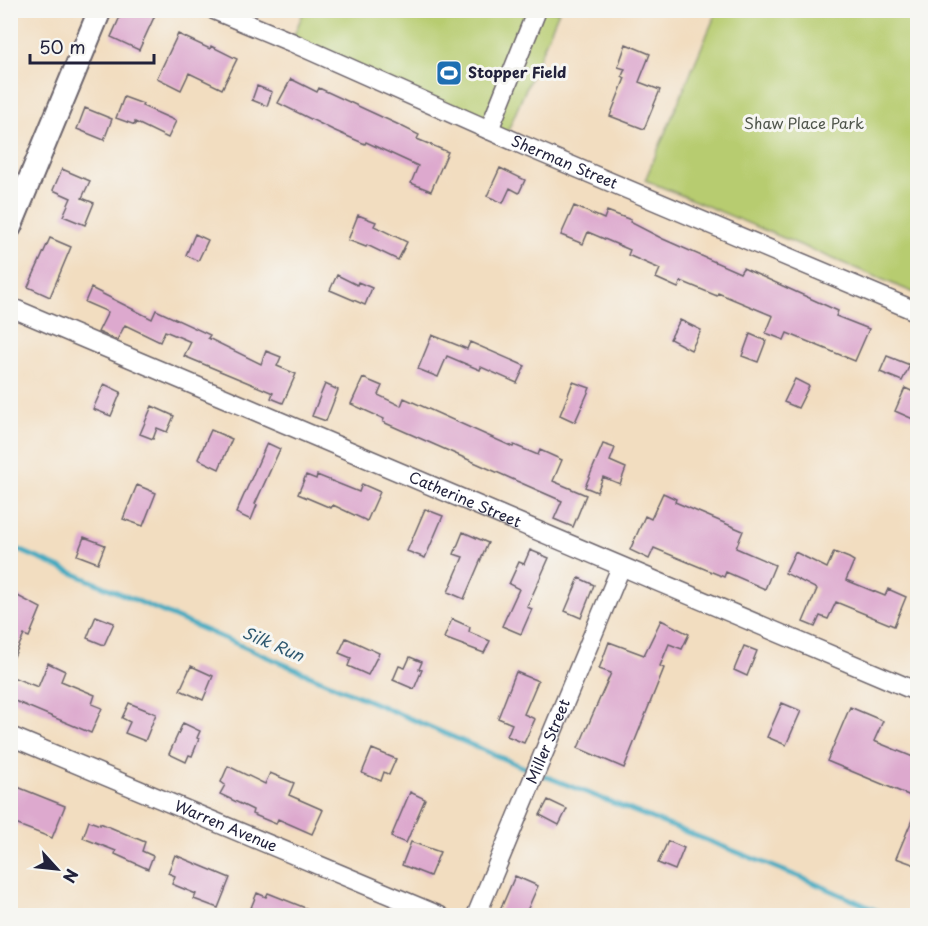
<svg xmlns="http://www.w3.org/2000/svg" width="928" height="926" font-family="'Playpen Sans',sans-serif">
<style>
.green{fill:#b7cc70;stroke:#6c7756;stroke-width:1.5}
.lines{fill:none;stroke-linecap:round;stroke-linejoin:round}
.stream{stroke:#40a9c0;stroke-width:5}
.building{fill:#dda9ce}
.minor-casing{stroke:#6b636a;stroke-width:21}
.tertiary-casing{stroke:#6b636a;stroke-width:26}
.minor{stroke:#fff;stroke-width:18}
.tertiary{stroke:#fff;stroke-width:22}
.labels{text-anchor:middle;stroke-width:6;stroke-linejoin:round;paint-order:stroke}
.poi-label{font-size:15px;font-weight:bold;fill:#22223b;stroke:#f6f6f2;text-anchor:start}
.park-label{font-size:15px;fill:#4f554b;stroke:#f6f6f2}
.street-label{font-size:15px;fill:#22223b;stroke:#f6f6f2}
.water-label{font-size:16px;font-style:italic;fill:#2e5870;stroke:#f6f6f2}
</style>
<rect width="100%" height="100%" fill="#f6f6f2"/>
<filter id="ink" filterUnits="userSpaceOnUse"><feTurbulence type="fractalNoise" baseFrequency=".0167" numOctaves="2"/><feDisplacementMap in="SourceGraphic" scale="12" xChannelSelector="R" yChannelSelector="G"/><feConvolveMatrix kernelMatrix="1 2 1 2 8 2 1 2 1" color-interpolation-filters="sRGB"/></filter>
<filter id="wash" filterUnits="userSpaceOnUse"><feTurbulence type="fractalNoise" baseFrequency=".008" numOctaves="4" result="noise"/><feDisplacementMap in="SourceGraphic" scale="24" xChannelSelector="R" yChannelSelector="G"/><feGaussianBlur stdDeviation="1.35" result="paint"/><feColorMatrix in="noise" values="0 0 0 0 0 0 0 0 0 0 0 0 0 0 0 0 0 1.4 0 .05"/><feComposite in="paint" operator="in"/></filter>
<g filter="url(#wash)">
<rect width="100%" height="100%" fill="#f2ddc0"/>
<path class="green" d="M 304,11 L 559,11 L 507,133 L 291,42 Z
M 717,11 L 917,11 L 917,294 L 645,180 Z"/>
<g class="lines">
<path class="stream" d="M 10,546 L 525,768
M 545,776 L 807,880 L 889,916"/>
</g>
<g id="blocks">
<path class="building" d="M 123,10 L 145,10 L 155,15 L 139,50 L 111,37 Z
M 178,34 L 210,49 L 211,46 L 237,59 L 222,89 L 189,73 L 181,90 L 157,78 Z
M 626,44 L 650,54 L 639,82 L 660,90 L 644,129 L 610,116 L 625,78 L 622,76 L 625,69 L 618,67 Z
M 291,79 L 317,92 L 319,88 L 397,124 L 419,135 L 417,139 L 448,152 L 431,191 L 411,183 L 418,166 L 366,142 L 365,144 L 333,130 L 278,103 Z
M 257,86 L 272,92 L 267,106 L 252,100 Z
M 124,97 L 143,104 L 142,106 L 176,121 L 168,138 L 135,122 L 135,125 L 116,118 Z
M 85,108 L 112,119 L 104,140 L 77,129 Z
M 500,168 L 525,180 L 519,193 L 510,188 L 503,203 L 487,196 Z
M 62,169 L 90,181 L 82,198 L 94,203 L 85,225 L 63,216 L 71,198 L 53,190 Z
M 574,206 L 604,219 L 607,211 L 631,220 L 630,222 L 663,239 L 740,273 L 743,268 L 838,311 L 836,316 L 869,329 L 855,361 L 787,333 L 784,340 L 766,333 L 773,316 L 718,293 L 717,296 L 681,281 L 678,288 L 656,278 L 660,269 L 628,255 L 630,250 L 588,232 L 583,244 L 561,235 Z
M 358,215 L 376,222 L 374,226 L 407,242 L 398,260 L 367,245 L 366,247 L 348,240 Z
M 195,234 L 208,240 L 198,261 L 186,255 Z
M 50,238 L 71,247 L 50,297 L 28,287 Z
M 337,275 L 357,285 L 358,282 L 372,288 L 365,305 L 330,290 Z
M 91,288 L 152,319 L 156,310 L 210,335 L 208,338 L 261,364 L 266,351 L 281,357 L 277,366 L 296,374 L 283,403 L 271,398 L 273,393 L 184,356 L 191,342 L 165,331 L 160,342 L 125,325 L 117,340 L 98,332 L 108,312 L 85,302 Z
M 680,320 L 701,330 L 691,350 L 670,339 Z
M 750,334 L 766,341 L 758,362 L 742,356 Z
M 432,335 L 467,349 L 470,342 L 525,366 L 517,383 L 481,367 L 480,370 L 447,356 L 438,377 L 418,369 Z
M 887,356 L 910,365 L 902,381 L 880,372 Z
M 363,378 L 382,386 L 378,395 L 401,406 L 404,398 L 513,447 L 514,445 L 538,455 L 540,450 L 562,460 L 553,481 L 586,495 L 573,527 L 554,519 L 562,501 L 383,422 L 384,419 L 351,404 Z
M 795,379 L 809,386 L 798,408 L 784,402 Z
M 573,382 L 590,388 L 575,422 L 560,415 Z
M 104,384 L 121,392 L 111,416 L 93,409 Z
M 325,384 L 338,390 L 326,421 L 312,416 Z
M 905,388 L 918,394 L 918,408 L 913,419 L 895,411 Z
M 152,406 L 174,416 L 167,432 L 157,428 L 153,439 L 140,434 Z
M 211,430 L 232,439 L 219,469 L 198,459 Z
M 267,443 L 280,449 L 255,504 L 257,505 L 251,520 L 236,513 Z
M 603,444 L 615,448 L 610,461 L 626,468 L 620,484 L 603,477 L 597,492 L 585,487 Z
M 306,475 L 316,479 L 317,475 L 359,492 L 362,484 L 380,492 L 367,521 L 333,505 L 331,508 L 298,494 Z
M 137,485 L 156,493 L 143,526 L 123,519 Z
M 663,493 L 676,499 L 675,502 L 743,531 L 736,548 L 775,565 L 765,589 L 726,572 L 724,577 L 654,548 L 649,559 L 630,550 L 645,516 L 651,519 Z
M 425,509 L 443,516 L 425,558 L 407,551 Z
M 463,532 L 488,543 L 464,599 L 448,592 L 463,557 L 454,554 Z
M 84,537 L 105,545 L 98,563 L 77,555 Z
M 530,550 L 549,558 L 527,607 L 532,609 L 521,634 L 502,626 L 519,589 L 509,584 L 519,562 L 524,564 Z
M 795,552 L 827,568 L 834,552 L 849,558 L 854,561 L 846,580 L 885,596 L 888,589 L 906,597 L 894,626 L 836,602 L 828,619 L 820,616 L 815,627 L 803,622 L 817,589 L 785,573 Z
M 579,578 L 594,585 L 581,618 L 565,611 Z
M 10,592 L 41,608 L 29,637 L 24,635 L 10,665 Z
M 96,616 L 114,623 L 104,645 L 87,638 Z
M 452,619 L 470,627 L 469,632 L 490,641 L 484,653 L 444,638 Z
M 661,620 L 689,634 L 682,649 L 669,644 L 660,666 L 664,668 L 624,768 L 578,748 L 611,673 L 599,669 L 609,642 L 644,655 Z
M 346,638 L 379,653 L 368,675 L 348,666 L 351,658 L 339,653 Z
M 744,646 L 757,651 L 747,676 L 734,670 Z
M 410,657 L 422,662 L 419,669 L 422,670 L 414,689 L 393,680 L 399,666 L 405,668 Z
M 48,663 L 65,671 L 61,681 L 95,695 L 92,704 L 102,708 L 91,733 L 10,699 L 10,676 L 38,687 Z
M 191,666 L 213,676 L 203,700 L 180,690 Z
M 516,672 L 538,681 L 524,714 L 535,719 L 524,743 L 507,736 L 512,724 L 498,718 Z
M 129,703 L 156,714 L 145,741 L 125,733 L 130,722 L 122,718 Z
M 782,703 L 801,711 L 786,745 L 767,737 Z
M 850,707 L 883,721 L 874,741 L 918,759 L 918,799 L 827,761 Z
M 183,723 L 200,731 L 197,738 L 199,739 L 192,756 L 189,755 L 186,762 L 169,754 Z
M 372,749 L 396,759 L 389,775 L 384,772 L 381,781 L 362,773 Z
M 228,766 L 265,784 L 270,773 L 294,783 L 289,795 L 323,810 L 312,834 L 278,819 L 276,824 L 252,814 L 253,810 L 220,794 L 225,785 L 221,782 Z
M 10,784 L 65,806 L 52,838 L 10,822 Z
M 410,792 L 425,799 L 406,843 L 391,837 Z
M 548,800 L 567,809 L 559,825 L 540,815 Z
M 917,808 L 918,808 L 918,866 L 896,858 Z
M 89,821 L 100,825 L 100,823 L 145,842 L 142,851 L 153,856 L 148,869 L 115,854 L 116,851 L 83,838 Z
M 668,841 L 684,848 L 675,870 L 658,863 Z
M 411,842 L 440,852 L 430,876 L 402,865 Z
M 175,855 L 230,878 L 218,908 L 194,899 L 196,894 L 172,884 L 175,876 L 168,873 Z
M 515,876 L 538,886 L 525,915 L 498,915 Z
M 257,893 L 266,897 L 268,893 L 323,915 L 248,915 Z"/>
</g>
</g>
<g filter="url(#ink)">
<use href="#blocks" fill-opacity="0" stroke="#6b636a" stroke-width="1.5"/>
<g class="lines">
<defs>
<g id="minor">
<path id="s1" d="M 214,10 L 291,42 L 525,146 L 918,312"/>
<path d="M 489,130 L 537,10"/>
<path id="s2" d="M 10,307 L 918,692"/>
<path id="s3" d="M 10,736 L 440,916"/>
<path id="s4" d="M 476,916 L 621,567"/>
</g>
<path id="tertiary" d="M 10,227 L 100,10"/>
</defs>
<use href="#minor" class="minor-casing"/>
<use href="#tertiary" class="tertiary-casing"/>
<use href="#minor" class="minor"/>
<use href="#tertiary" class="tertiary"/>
</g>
</g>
<defs>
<symbol id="stadium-square" viewBox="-11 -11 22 22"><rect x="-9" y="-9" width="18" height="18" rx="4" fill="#1f6fb2" stroke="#f6f6f2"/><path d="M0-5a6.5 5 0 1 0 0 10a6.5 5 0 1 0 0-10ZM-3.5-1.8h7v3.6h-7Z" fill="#fff"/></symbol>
</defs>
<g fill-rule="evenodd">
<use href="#stadium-square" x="434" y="58" width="30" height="30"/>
</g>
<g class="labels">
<g class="poi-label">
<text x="468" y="78">Stopper Field</text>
</g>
<g class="park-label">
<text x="804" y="129">Shaw Place Park</text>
</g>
<g class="street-label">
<text dy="5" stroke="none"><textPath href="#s1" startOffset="382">Sherman Street</textPath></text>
<text dy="5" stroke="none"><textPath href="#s2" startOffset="494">Catherine Street</textPath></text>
<text dy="5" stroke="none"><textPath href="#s4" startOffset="189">Miller Street</textPath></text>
<text dy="5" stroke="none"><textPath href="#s3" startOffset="234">Warren Avenue</textPath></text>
</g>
<g class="water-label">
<text transform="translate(273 644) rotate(23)" y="6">Silk Run</text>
</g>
</g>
<rect width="928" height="926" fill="none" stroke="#f6f6f2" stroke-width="36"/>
<g transform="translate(57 869) rotate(117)" stroke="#f6f6f2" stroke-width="4.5" paint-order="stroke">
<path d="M0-4.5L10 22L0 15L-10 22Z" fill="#22223b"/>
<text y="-9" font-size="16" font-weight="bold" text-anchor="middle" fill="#22223b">N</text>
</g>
<path d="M30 54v9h124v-9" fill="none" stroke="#22223b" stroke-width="3"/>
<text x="39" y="54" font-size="18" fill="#22223b" stroke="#f6f6f2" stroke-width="4.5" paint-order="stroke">50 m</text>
</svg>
